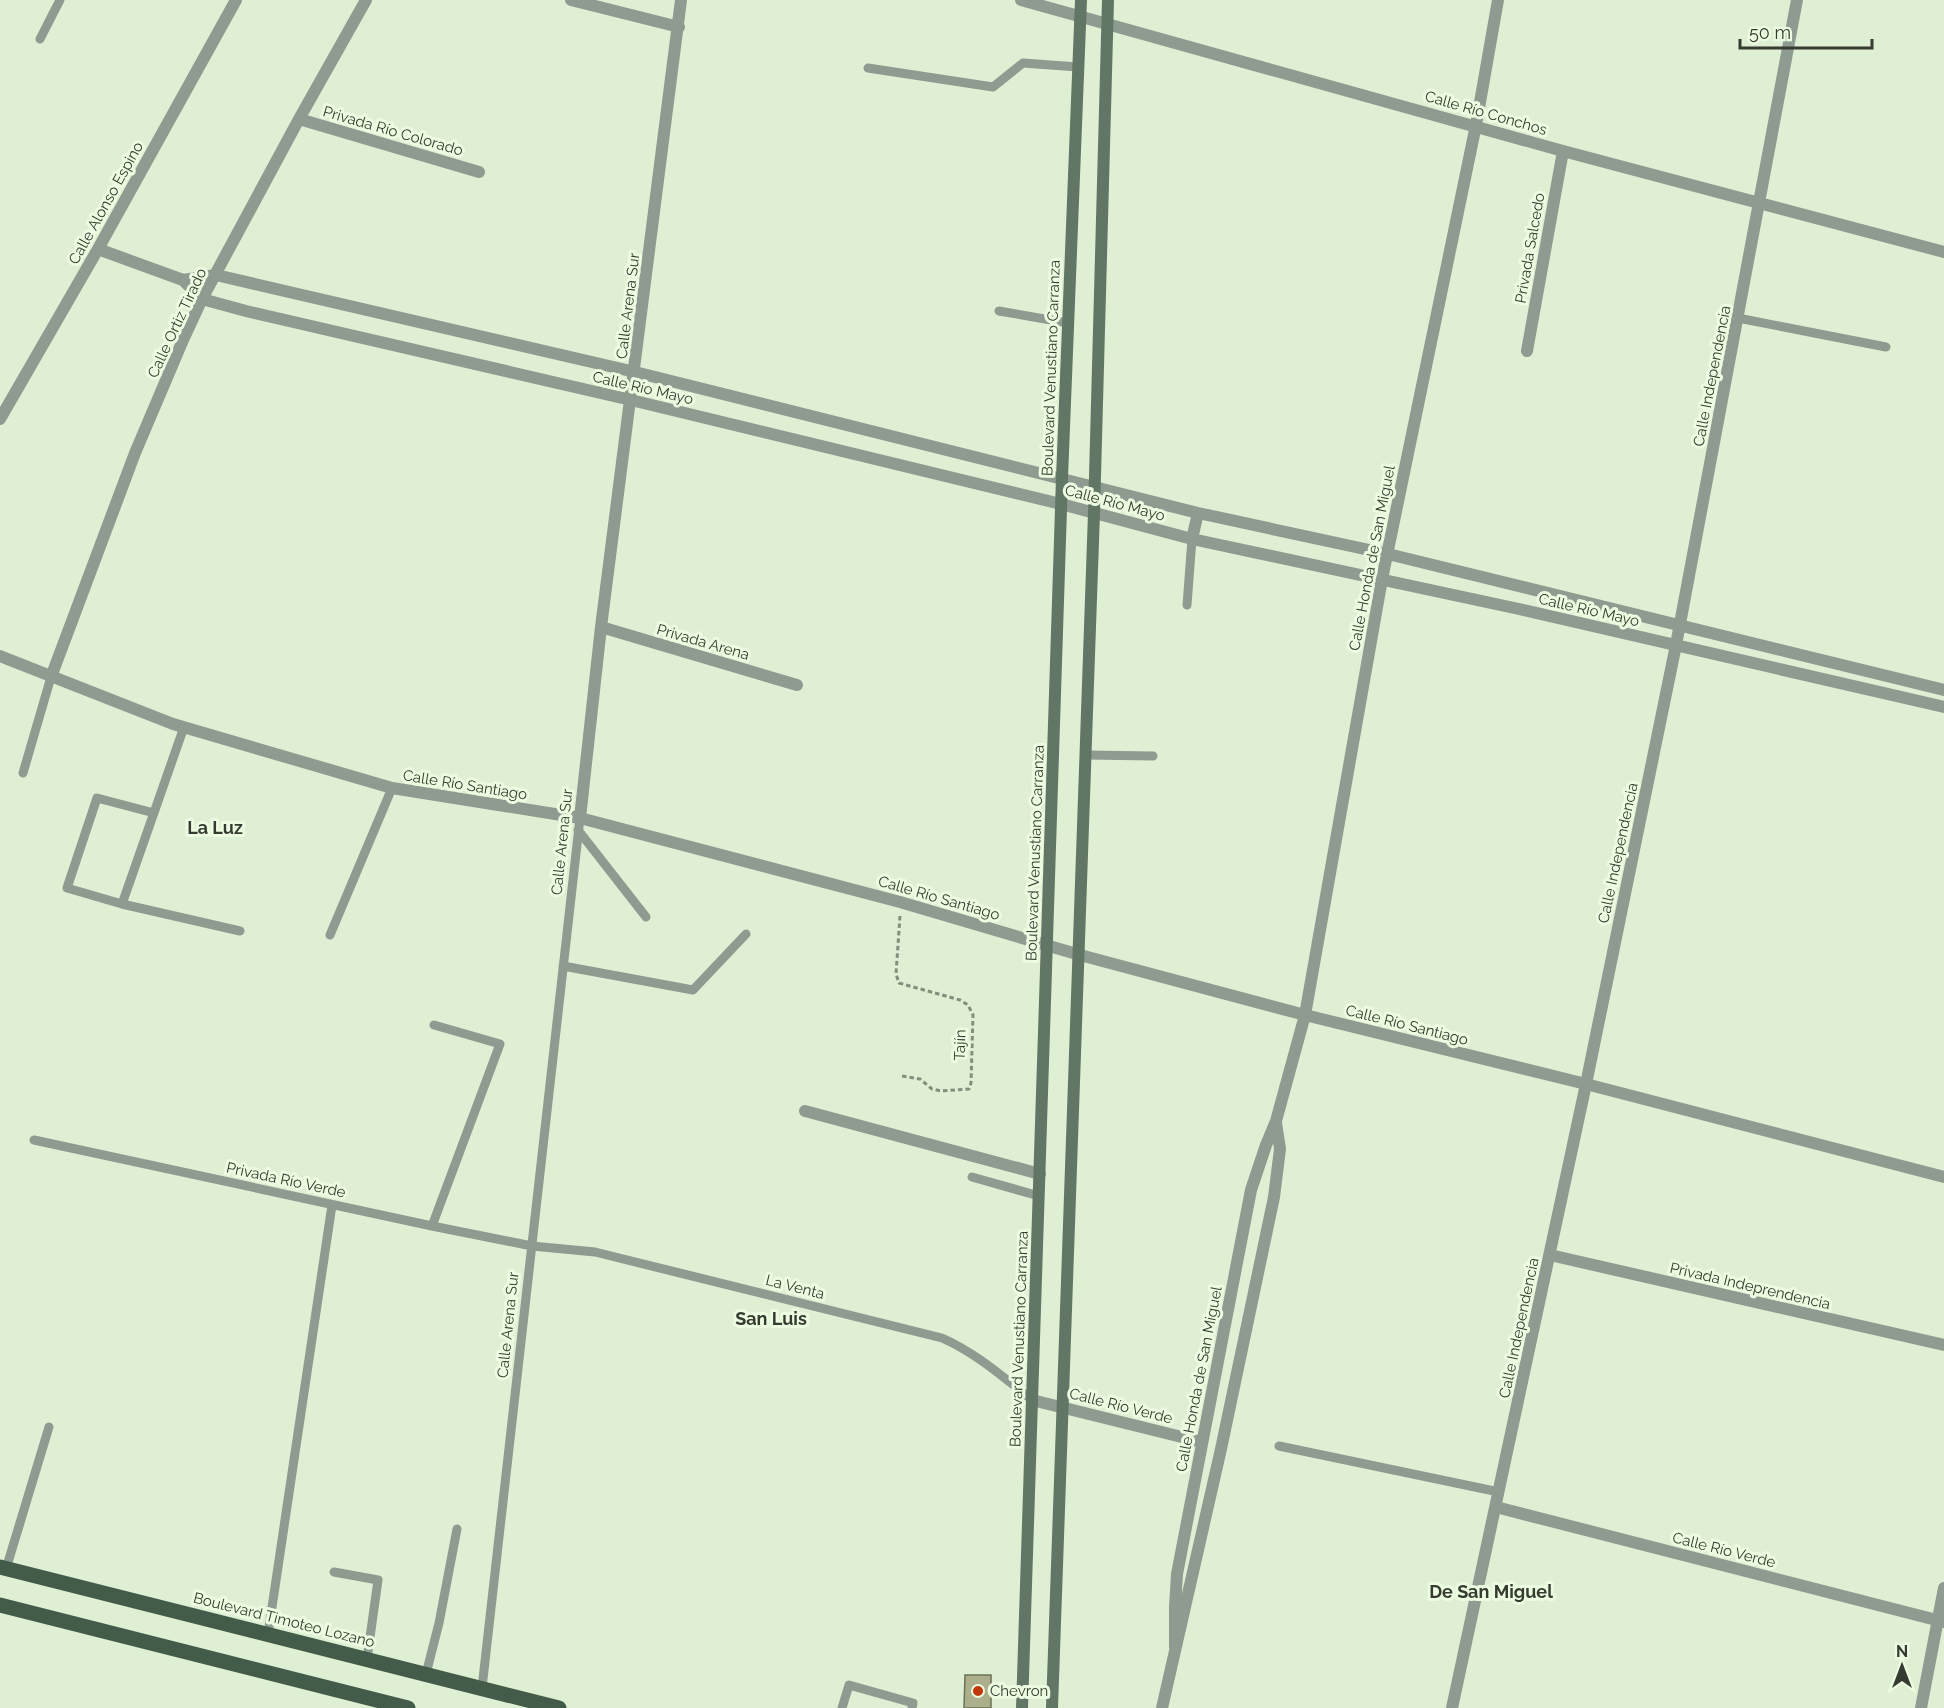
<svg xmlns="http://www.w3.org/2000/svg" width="1944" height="1708" font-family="Raleway,sans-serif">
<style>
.building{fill:#abaf8b;stroke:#6e7157;stroke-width:1.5}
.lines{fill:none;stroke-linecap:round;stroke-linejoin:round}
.path{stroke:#848e7c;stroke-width:3;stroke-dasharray:4.5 3;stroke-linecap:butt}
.lane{stroke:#8d9b90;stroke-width:9}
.street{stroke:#8d9b90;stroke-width:12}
.secondary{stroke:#627666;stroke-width:12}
.primary{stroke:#435c49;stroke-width:15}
.poi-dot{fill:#c03709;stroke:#ecfce1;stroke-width:2}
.labels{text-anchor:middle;stroke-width:6;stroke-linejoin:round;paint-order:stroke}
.street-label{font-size:15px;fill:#353b30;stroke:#ecfce1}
.poi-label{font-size:15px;fill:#353b30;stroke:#ecfce1;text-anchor:start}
.quarter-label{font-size:18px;font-weight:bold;fill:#353b30;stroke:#ecfce1}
</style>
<rect width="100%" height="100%" fill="#dfefd4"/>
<path class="building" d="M 965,1675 L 991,1675 L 991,1708 L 964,1708 Z"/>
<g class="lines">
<path class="path" d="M 900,916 L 896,974 L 899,983 L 960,1000 L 968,1005 L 973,1015 L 971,1083 L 969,1089 L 941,1091 L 932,1089 L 920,1079 L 902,1076"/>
<path class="lane" d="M 40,39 L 60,0
M 868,68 L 993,87 L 1023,63 L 1078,67
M 999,311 L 1068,323
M 1738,318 L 1886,347
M 1187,605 L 1192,539
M 184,727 L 122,904 L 240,931
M 1086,755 L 1153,756
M 23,773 L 51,677
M 578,830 L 646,917
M 122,904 L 67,888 L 97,798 L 154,813
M 330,935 L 392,788
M 563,966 L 693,990 L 746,934
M 34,1140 L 432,1226 L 532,1246 L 595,1252 L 942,1338 C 976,1353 1003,1377 1032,1400
M 972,1177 L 1039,1196
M 432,1226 L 500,1044 L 434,1025
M 1279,1446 L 1499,1492
M 6,1569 L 49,1427
M 334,1572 L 378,1580 L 367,1659
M 268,1634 L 332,1205
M 426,1674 L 439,1623 L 457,1529
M 482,1688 L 580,818
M 842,1708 L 849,1685 L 913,1703 L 912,1708"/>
<path class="street" d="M 571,0 L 679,27
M 1021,0 L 1563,151 L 1944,252
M 299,119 L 479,172
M 98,249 L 183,280 L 202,299 L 246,311 L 631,400 L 1061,504 L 1192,539 L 1519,609 L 1944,707
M 183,280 L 216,275 L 635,372 L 1198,513 L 1388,554 L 1944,690
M 1527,351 L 1563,151
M 0,419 L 98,249 L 236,0
M 1192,539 L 1198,513
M 601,627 L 797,685
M 0,656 L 173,724 L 392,788 L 580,818 L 900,902 L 1080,955 L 1305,1015 L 1586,1084 L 1944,1177
M 51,677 L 135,453 L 183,340 L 202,299 L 299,119 L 366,0
M 580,818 L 601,627 L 681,0
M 805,1111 L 1040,1174
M 1550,1255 L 1944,1345
M 1032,1400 L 1202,1442
M 1496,1507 L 1944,1622
M 1175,1647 L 1175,1607 L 1177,1574 L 1251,1190 L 1266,1145 L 1276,1121 L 1305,1015 L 1382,579 L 1476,125 L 1498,0
M 1162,1708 L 1221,1449 L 1274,1197 L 1280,1149 L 1276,1123
M 1452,1708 L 1586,1084 L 1676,645 L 1797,0
M 1921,1708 L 1944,1588"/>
<path class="secondary" d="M 1022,1708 L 1062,478 L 1081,0
M 1052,1708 L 1094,513 L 1108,0"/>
<path class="primary" d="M 0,1567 L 559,1708
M 0,1605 L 408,1708"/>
</g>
<circle class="poi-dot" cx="978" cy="1691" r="6"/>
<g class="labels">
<g class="street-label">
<text transform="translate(1486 113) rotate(16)" y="5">Calle Río Conchos</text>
<text transform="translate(393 131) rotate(16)" y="5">Privada Río Colorado</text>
<text transform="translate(106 203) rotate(-61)" y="5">Calle Alonso Espino</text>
<text transform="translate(1530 248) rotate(-80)" y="5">Privada Salcedo</text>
<text transform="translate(628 306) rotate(-83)" y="5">Calle Arena Sur</text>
<text transform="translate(177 323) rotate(-65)" y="5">Calle Ortiz Tirado</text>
<text transform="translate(1051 368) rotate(-88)" y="5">Boulevard Venustiano Carranza</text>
<text transform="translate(1712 376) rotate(-79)" y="5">Calle Independencia</text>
<text transform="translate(643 388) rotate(13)" y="5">Calle Río Mayo</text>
<text transform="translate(1115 503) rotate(15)" y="5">Calle Río Mayo</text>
<text transform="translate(1372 558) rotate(-79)" y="5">Calle Honda de San Miguel</text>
<text transform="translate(1589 610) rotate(13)" y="5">Calle Río Mayo</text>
<text transform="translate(703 642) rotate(16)" y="5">Privada Arena</text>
<text transform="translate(465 785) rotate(9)" y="5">Calle Río Santiago</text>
<text transform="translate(562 842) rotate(-84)" y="5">Calle Arena Sur</text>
<text transform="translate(1035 853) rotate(-88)" y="5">Boulevard Venustiano Carranza</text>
<text transform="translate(1618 853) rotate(-78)" y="5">Calle Independencia</text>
<text transform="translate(939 898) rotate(16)" y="5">Calle Río Santiago</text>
<text transform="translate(1407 1025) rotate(14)" y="5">Calle Río Santiago</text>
<text transform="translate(960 1045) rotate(-88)" y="5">Tajín</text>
<text transform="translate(286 1180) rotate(12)" y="5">Privada Río Verde</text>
<text transform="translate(1750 1286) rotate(13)" y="5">Privada Indeprendencia</text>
<text transform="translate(795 1287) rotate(14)" y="5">La Venta</text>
<text transform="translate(508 1325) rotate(-84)" y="5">Calle Arena Sur</text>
<text transform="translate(1519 1328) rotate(-78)" y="5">Calle Independencia</text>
<text transform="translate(1019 1339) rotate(-88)" y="5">Boulevard Venustiano Carranza</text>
<text transform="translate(1199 1379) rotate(-79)" y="5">Calle Honda de San Miguel</text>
<text transform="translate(1121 1406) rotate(14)" y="5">Calle Río Verde</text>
<text transform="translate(1724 1550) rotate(14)" y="5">Calle Río Verde</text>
<text transform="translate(284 1620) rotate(14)" y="5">Boulevard Timoteo Lozano</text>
</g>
<g class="poi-label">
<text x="990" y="1696">Chevron</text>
</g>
<g class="quarter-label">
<text x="215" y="834">La Luz</text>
<text x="771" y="1325">San Luis</text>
<text x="1491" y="1598">De San Miguel</text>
</g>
</g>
<g transform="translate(1902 1666)" stroke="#ecfce1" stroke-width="4.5" paint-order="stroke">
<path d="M0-4.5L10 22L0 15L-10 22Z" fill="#353b30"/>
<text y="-9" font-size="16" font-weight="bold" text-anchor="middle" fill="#353b30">N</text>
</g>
<path d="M1740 39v9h132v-9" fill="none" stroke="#353b30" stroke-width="3"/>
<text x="1749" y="39" font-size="18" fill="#353b30" stroke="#ecfce1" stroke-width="4.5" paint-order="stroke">50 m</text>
</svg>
